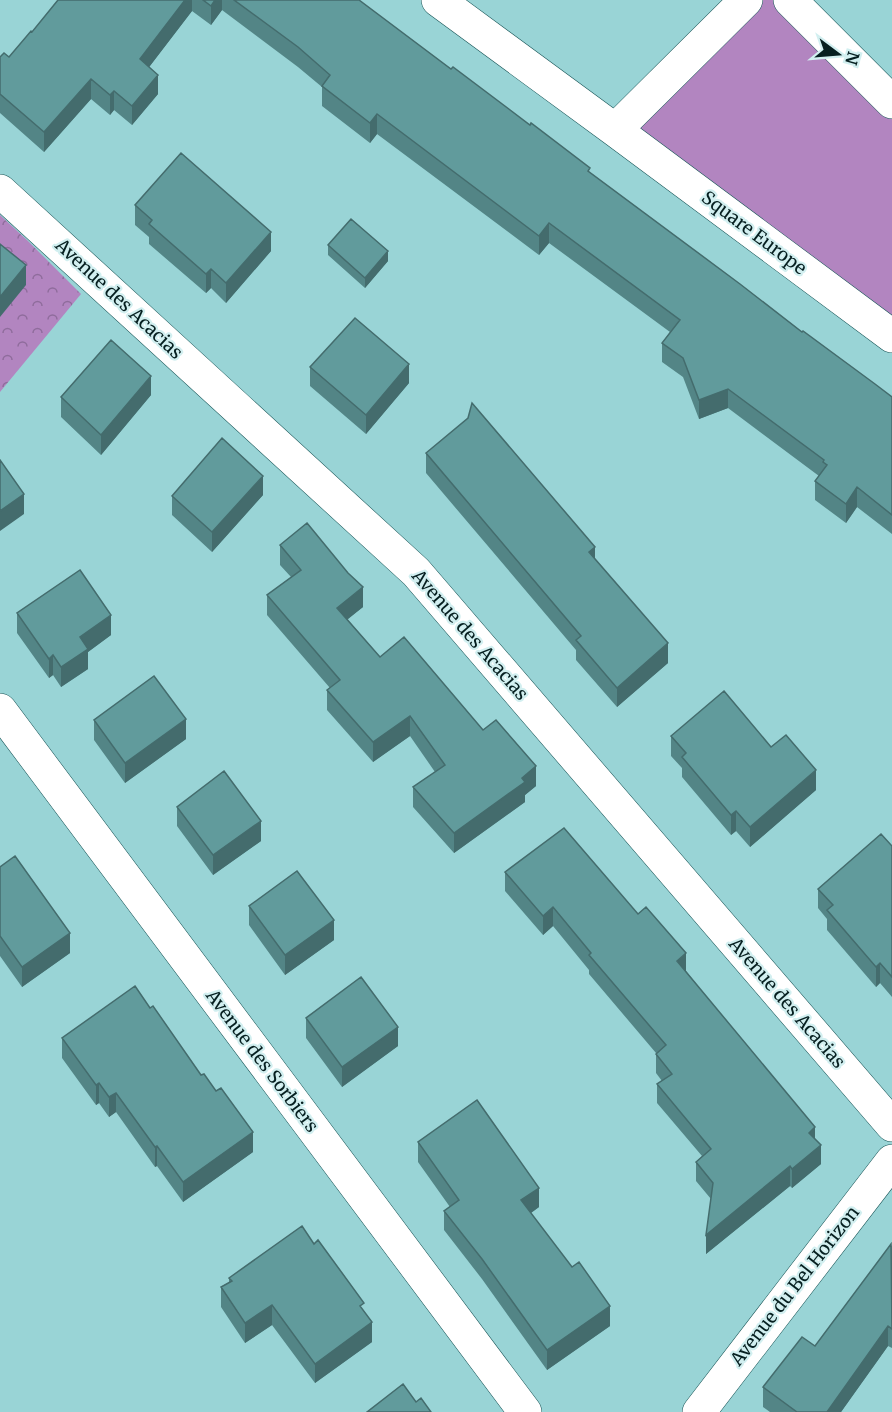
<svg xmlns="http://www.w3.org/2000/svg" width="892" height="1412" font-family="Merriweather,serif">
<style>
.green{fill:#b285c0}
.forest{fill:url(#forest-crowns)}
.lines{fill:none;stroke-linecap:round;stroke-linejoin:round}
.street-casing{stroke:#175456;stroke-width:34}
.street{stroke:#fff;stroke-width:33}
.wall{fill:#538586}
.shaded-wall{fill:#446c6d}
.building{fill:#619b9c;stroke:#446c6d;stroke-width:1.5}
.labels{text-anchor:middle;stroke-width:4.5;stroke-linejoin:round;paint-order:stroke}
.street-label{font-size:18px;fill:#061f20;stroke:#d2eff0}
</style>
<defs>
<pattern id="forest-crowns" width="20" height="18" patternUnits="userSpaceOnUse" patternTransform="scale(1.5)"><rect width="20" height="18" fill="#b285c0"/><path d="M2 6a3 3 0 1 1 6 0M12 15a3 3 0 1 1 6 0" fill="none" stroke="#8f6c9c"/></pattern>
</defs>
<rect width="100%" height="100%" fill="#99d4d6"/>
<path class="green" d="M 746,0 L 791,0 L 892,100 L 892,336 L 615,130 Z"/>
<path class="forest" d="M 0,215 L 28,241 L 81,294 L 0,392 Z"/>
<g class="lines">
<defs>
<path id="street" d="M 438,0 L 615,130 L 892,336
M 790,0 L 892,102
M 615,130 L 746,0
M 0,191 L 416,572 L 892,1125
M 0,710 L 525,1412
M 699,1412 L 892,1161"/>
</defs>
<use href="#street" class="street-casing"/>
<use href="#street" class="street"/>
</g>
<path class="wall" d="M 58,0 L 359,0 L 802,332 L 892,397 L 892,534 L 857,507 L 846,523 L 815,500 L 815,481 L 819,476 L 728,408 L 699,419 L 683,377 L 662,362 L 662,343 L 670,332 L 549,243 L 539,255 L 377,134 L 370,143 L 322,106 L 322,87 L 298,67 L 222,10 L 211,25 L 192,11 L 149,67 L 158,94 L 132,125 L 114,110 L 110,115 L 91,99 L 44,152 L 0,113 L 0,57 L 9,57 L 32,32 Z
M 135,205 L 271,251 L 226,303 L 211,288 L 206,293 L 149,244 L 149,237 L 135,225 Z
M 328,245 L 388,261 L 365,288 L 328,255 Z
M 310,367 L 409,383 L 366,434 L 310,386 Z
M 151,395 L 101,455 L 61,417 L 61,397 Z
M 426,453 L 595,560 L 668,663 L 617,707 L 576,660 L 576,650 L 426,473 Z
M 263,495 L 212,552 L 172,515 L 172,496 Z
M 280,545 L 363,607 L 347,619 L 380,657 L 483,730 L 536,786 L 525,795 L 525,802 L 454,853 L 413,807 L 413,787 L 435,772 L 410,736 L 373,762 L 327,710 L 327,690 L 330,688 L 267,615 L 267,595 L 291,577 L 280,565 Z
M 17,613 L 111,635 L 88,652 L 88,669 L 61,687 L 53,675 L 49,678 L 17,633 Z
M 94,720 L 186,739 L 125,783 L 94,740 Z
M 671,736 L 771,747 L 816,790 L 750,847 L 736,831 L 731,835 L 682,777 L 682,768 L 671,756 Z
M 177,807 L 261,841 L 213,875 L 177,826 Z
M 892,846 L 892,997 L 880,983 L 876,987 L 827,930 L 827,919 L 818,908 L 818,889 Z
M 0,867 L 70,953 L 22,987 L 0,956 Z
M 505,872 L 686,971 L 815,1138 L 821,1164 L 792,1188 L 790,1186 L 706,1254 L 711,1199 L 696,1181 L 696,1162 L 702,1156 L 657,1103 L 657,1084 L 662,1081 L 656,1073 L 656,1053 L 589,974 L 589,970 L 553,926 L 543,935 L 505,891 Z
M 249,906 L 334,940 L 285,975 L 249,925 Z
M 306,1018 L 398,1046 L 342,1087 L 306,1038 Z
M 62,1038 L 253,1152 L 183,1202 L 157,1166 L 155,1167 L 116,1112 L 109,1117 L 99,1103 L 96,1105 L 62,1058 Z
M 418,1142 L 539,1207 L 531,1213 L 610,1326 L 547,1370 L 482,1279 L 444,1230 L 444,1211 L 450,1207 L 418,1162 Z
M 892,1245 L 892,1348 L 888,1346 L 841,1412 L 770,1412 L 763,1407 L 763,1387 L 815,1346 Z
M 229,1278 L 364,1311 L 372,1342 L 315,1383 L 272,1325 L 245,1343 L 221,1307 L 221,1287 L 229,1282 Z"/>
<path class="shaded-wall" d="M 185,0 L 192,0 L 192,11 L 140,79 L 140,59 Z
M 215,0 L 222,0 L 222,10 L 211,25 L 211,6 Z
M 158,75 L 158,94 L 132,125 L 132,106 Z
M 91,79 L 91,99 L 44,152 L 44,132 Z
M 114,91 L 114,110 L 110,115 L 110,95 Z
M 377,114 L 377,134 L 370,143 L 370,123 Z
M 549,223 L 549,243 L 539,255 L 539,236 Z
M 271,232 L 271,251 L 226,303 L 226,283 Z
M 388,251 L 388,261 L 365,288 L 365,278 Z
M 26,265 L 26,285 L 0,317 L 0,297 Z
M 211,269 L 211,288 L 206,293 L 206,274 Z
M 409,364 L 409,383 L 366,434 L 366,415 Z
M 151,376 L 151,395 L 101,455 L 101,435 Z
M 728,389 L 728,408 L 699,419 L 699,400 Z
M 263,476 L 263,495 L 212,552 L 212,532 Z
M 857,487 L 857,507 L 846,523 L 846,504 Z
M 24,494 L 24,514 L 0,531 L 0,511 Z
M 595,547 L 595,567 L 589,552 Z
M 363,587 L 363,607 L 337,628 L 337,608 Z
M 111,615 L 111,635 L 88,652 L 88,669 L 61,687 L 61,667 L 80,637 Z
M 668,643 L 668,663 L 617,707 L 617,688 Z
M 53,655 L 53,675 L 49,678 L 49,659 Z
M 410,716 L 410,736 L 373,762 L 373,742 Z
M 186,719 L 186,739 L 125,783 L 125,763 Z
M 536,766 L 536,786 L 525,795 L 525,802 L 454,853 L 454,833 Z
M 816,770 L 816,790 L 750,847 L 750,827 Z
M 736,811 L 736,831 L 731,835 L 731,815 Z
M 261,821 L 261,841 L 213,875 L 213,855 Z
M 553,907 L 553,926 L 543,935 L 543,916 Z
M 334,920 L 334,940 L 285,975 L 285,955 Z
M 70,933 L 70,953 L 22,987 L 22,967 Z
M 686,953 L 686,972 L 677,961 Z
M 880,963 L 880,983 L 876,987 L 876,967 Z
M 398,1027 L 398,1046 L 342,1087 L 342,1067 Z
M 99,1083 L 99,1103 L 96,1105 L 96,1085 Z
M 116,1093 L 116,1112 L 109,1117 L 109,1097 Z
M 815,1127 L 815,1146 L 809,1133 Z
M 253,1132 L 253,1152 L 183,1202 L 183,1182 Z
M 821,1145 L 821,1164 L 792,1188 L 792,1169 Z
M 157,1146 L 157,1166 L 155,1167 L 155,1147 Z
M 790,1166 L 790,1186 L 706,1254 L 706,1235 Z
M 539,1188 L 539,1207 L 521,1220 L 521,1200 Z
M 272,1305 L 272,1325 L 245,1343 L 245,1323 Z
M 610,1306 L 610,1326 L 547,1370 L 547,1350 Z
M 372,1322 L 372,1342 L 315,1383 L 315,1364 Z
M 888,1326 L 888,1346 L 841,1412 L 827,1412 Z"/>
<path class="building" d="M 58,0 L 185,0 L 140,59 L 158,75 L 132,106 L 114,91 L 110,95 L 91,79 L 44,132 L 0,94 L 0,57 L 4,53 L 9,57 L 31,31 L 32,32 Z
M 203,0 L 215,0 L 211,6 Z
M 234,0 L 359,0 L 451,69 L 453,67 L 530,125 L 531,123 L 590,168 L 588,171 L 740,284 L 802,332 L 803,331 L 875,384 L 892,397 L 892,515 L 857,487 L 846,504 L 815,481 L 827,465 L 823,462 L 824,460 L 728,389 L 699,400 L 683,358 L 662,343 L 680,320 L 549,223 L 539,236 L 377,114 L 370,123 L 322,86 L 330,75 L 298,47 Z
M 181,153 L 271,232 L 226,283 L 211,269 L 206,274 L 149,224 L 152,220 L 135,205 Z
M 351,219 L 388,251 L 365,278 L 328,245 Z
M 0,244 L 26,265 L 0,297 Z
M 355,318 L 409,364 L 366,415 L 310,367 Z
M 111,340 L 151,376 L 101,435 L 61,397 Z
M 472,403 L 595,547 L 589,552 L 668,643 L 617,688 L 576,640 L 581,636 L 426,453 L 468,418 Z
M 222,438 L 263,476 L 212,532 L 172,496 Z
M 0,460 L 24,494 L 0,511 Z
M 307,523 L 348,573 L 363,587 L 337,608 L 380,657 L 404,637 L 483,730 L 496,720 L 536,766 L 522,778 L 525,782 L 454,833 L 413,787 L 445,765 L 410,716 L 373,742 L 327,690 L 340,680 L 267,595 L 301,570 L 280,545 Z
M 80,570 L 111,615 L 80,637 L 88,649 L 61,667 L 53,655 L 49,659 L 17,613 Z
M 154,676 L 186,719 L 125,763 L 94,720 Z
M 724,691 L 771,747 L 786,735 L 816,770 L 750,827 L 736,811 L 731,815 L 682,757 L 686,753 L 671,736 Z
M 224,771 L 261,821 L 213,855 L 177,807 Z
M 564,828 L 638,914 L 646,907 L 686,953 L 677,961 L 815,1127 L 809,1133 L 821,1145 L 792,1169 L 790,1166 L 706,1235 L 713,1183 L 696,1162 L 711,1149 L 657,1084 L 672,1074 L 656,1054 L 666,1045 L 589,955 L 591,953 L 553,907 L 543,916 L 505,872 Z
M 881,834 L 892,846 L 892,977 L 880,963 L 876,967 L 827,910 L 833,905 L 818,889 Z
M 15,856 L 70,933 L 22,967 L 0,936 L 0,867 Z
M 297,871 L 334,920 L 285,955 L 249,906 Z
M 361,977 L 398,1027 L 342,1067 L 306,1018 Z
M 135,986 L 150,1008 L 153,1006 L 201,1075 L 204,1074 L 216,1091 L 221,1088 L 253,1132 L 183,1182 L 157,1146 L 155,1147 L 116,1093 L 109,1097 L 99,1083 L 96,1085 L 62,1038 Z
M 477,1100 L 539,1188 L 521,1200 L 572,1267 L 579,1262 L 610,1306 L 547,1350 L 482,1259 L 444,1211 L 459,1200 L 418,1142 Z
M 302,1226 L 314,1244 L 318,1240 L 364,1303 L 360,1306 L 372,1322 L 315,1364 L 272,1305 L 245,1323 L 221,1287 L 232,1281 L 229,1278 Z
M 891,1244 L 892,1329 L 888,1326 L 827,1412 L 797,1412 L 763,1387 L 802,1337 L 815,1346 Z
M 403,1384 L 416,1402 L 421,1398 L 431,1412 L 367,1412 Z"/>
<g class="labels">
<g class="street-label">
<text transform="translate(754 233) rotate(37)" y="6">Square Europe</text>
<text transform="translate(119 299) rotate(43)" y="6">Avenue des Acacias</text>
<text transform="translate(470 635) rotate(49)" y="6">Avenue des Acacias</text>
<text transform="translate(787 1003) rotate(49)" y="6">Avenue des Acacias</text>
<text transform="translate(262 1061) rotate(53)" y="6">Avenue des Sorbiers</text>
<text transform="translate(795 1286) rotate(-52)" y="6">Avenue du Bel Horizon</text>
</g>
</g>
<g transform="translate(838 54) rotate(106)" stroke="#d2eff0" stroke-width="4.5" paint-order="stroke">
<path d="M0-4.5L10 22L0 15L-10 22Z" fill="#061f20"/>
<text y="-9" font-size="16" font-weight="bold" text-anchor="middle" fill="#061f20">N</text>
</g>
</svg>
